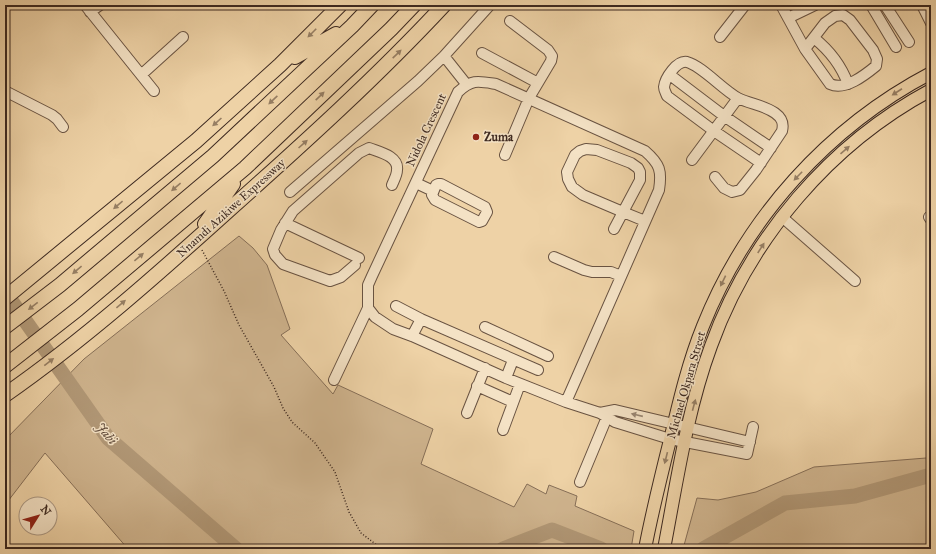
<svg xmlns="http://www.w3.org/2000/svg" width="936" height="554" font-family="'IM FELL Great Primer',serif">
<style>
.green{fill:#d0b58f;stroke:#866f58}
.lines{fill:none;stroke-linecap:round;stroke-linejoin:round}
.river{stroke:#b29978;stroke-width:15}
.minor-casing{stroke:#695342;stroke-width:12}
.major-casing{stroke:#3d2920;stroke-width:14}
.highway-casing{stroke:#3d2920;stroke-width:16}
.path{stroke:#3d2920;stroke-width:1.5;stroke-dasharray:1 2;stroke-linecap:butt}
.minor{stroke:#f4e2c5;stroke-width:10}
.major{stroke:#eed2a6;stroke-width:12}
.highway{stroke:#eed2a6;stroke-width:14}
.oneway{fill:#967e63}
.oneway2{fill:#988672}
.poi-dot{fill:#8f2418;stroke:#f4e2c5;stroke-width:1.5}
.labels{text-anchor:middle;stroke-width:3;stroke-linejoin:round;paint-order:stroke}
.street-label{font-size:12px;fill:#3d2920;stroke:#f4e2c5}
.poi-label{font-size:12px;font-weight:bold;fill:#3d2920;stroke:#f4e2c5;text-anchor:start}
.water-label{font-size:13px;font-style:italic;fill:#5a4536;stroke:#f4e2c5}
</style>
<rect width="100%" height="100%" fill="#eed2a6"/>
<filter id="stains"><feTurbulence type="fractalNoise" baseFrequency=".005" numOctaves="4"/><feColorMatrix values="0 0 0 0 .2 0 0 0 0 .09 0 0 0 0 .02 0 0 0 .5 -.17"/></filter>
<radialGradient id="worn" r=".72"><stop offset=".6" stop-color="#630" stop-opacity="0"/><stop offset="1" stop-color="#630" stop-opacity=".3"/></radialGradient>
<path class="green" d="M 239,236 L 253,248 L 267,265 L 290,329 L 281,335 L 333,394 L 338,385 L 433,429 L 421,464 L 514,507 L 527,484 L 546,494 L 549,485 L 577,496 L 575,506 L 634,531 L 631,549 L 128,549 L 45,453 L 5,505 L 5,440 L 84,359 Z
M 931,455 L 931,549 L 683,549 L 697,498 L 718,500 L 756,492 L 814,467 L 926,458 Z"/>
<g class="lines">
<path class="river" d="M 5,292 L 108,438 L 236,549
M 503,549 L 552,530 L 601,549
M 703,549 L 785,503 L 855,496 L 931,475"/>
<defs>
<path id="minor" d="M 85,5 L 154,91
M 781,5 L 805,49 L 830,84 C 845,91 865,75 876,66 L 877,59 L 873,50 L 850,20 L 843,15 L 835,16 L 825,23 L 805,49
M 871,5 L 896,47
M 885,5 L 909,42
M 922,5 L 931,23
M 90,12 L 100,5
M 788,18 L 815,5
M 720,37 L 745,5
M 814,38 C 829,50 841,65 848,84
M 482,53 L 538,83
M 444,56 L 467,85
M 141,75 L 183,37
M 670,75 L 724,116 L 771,148
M 5,91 L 52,115 L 57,119 L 63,127
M 505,155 L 529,98 L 551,61 L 552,56 L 548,50 L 510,21
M 692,160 L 738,98
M 715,177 L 724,188 L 732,192 L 740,190 L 756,170 L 782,131 C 784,123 782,118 775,113 C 764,105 750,104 738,98 C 723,90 702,66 687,62 C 677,60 665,78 664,87 C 664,90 666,93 667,96 L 714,131 L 761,163
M 416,183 L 433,191
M 438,184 L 441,184 L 485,207 L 487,212 L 482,221 L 479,222 L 435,200 L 432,195 L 436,185 Z
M 290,192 L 418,81 L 444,56 L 490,5
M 782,217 L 855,281
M 929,217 L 931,220
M 285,223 L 359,258
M 614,229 L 623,212 L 640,180 L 640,172 L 638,168 L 631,163 L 597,150 L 586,149 L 580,151 L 575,155 L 567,172 L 568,179 L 572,187 L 583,195 L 623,212 L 645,221
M 554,257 L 584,270 L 592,272 L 611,272 L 621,276
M 355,265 L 341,277 L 330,281 L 283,264 L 275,255 L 273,249 L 281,230 L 293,211 L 359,153 L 369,148 C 379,152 399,156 397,170 C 397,175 394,180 392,185
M 396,306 L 421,319 L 538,370
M 485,327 L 548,356
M 412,336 L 421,319
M 506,378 L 513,360
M 334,380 L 368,308
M 477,386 L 513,402
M 566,402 L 659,190 C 662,171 660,164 645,151 L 496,84 C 478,81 472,79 458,92 L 372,276 L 368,285 L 368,308 L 375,317 L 393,329 L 412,336 L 506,378 L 566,402 L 600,413 L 615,422 L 670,439 L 747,454 L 753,427
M 467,413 L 485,368
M 600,413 L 615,410 L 750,442
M 503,430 L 520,384
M 580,482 L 607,417"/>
<path id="major" d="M 645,549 C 652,512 661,476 670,440 C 679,402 688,363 703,326 C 746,218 828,127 931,73
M 664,549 C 677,481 687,411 711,346 C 750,238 830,144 931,90"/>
<path id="highway" d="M 295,57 L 336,34
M 205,224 L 233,184
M 5,298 L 196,141 L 280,65 L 340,5
M 5,327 L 60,285 L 213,156 L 352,26 L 372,5
M 5,366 L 78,309 L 245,168 L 391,29 L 414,5
M 5,395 C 85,339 158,274 230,209 C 304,143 377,77 444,5"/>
</defs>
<use href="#minor" class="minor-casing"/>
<use href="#major" class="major-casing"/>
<use href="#highway" class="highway-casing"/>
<path class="path" d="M 202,250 L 224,291 L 239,325 L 274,387 L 283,408 L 292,422 L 315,443 L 335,472 L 349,512 L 361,533 L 378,546 L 385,549"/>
<use href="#minor" class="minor"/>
<use href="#major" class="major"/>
<use href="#highway" class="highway"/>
</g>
<defs><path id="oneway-solid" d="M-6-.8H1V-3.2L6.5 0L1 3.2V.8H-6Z"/></defs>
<g class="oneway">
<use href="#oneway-solid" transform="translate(312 33) rotate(135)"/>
<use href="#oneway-solid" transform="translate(397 54) rotate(-44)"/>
<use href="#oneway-solid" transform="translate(897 92) rotate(147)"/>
<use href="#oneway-solid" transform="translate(320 96) rotate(-44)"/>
<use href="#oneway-solid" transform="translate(273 100) rotate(137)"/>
<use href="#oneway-solid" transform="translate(217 122) rotate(138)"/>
<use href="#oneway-solid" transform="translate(303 144) rotate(-42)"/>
<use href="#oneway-solid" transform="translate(845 150) rotate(-41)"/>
<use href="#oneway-solid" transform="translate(798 176) rotate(134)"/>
<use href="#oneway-solid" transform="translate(176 187) rotate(140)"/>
<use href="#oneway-solid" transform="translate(118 205) rotate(140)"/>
<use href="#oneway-solid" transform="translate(761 248) rotate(-57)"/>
<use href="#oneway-solid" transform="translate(139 257) rotate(-40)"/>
<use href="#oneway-solid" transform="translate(77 270) rotate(140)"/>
<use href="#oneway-solid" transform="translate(723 281) rotate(116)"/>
<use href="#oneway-solid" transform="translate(121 304) rotate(-40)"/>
<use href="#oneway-solid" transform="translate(33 306) rotate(142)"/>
<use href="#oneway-solid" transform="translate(49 362) rotate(-38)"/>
<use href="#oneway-solid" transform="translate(694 405) rotate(-75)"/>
<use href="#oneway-solid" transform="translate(666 458) rotate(104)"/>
</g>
<use class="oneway2" href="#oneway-solid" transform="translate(637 415) rotate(-167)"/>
<circle class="poi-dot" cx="476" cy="137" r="4"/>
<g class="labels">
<g class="street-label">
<text transform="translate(426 130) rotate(-65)" y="4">Nidola Crescent</text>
<text transform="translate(231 208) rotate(-42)" y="4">Nnamdi Azikiwe Expressway</text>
<text transform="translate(686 385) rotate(-74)" y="4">Michael Okpara Street</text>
</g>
<g class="poi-label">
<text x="484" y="141">Zuma</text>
</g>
<g class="water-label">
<text transform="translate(107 433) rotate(49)" y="5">Jabi</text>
</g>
</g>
<rect width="936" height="554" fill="none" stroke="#eed2a6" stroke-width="20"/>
<rect x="6" y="6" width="924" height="542" fill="none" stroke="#3d2920" stroke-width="2"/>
<rect x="10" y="10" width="916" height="534" fill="none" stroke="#3d2920"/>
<g transform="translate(38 516) rotate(53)"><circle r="19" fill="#f4e2c5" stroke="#ab9883"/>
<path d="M0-3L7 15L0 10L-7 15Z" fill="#8f2418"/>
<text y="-6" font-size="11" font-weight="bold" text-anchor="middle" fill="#3d2920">N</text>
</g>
<rect width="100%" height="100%" filter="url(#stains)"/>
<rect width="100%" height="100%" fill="url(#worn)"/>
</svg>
